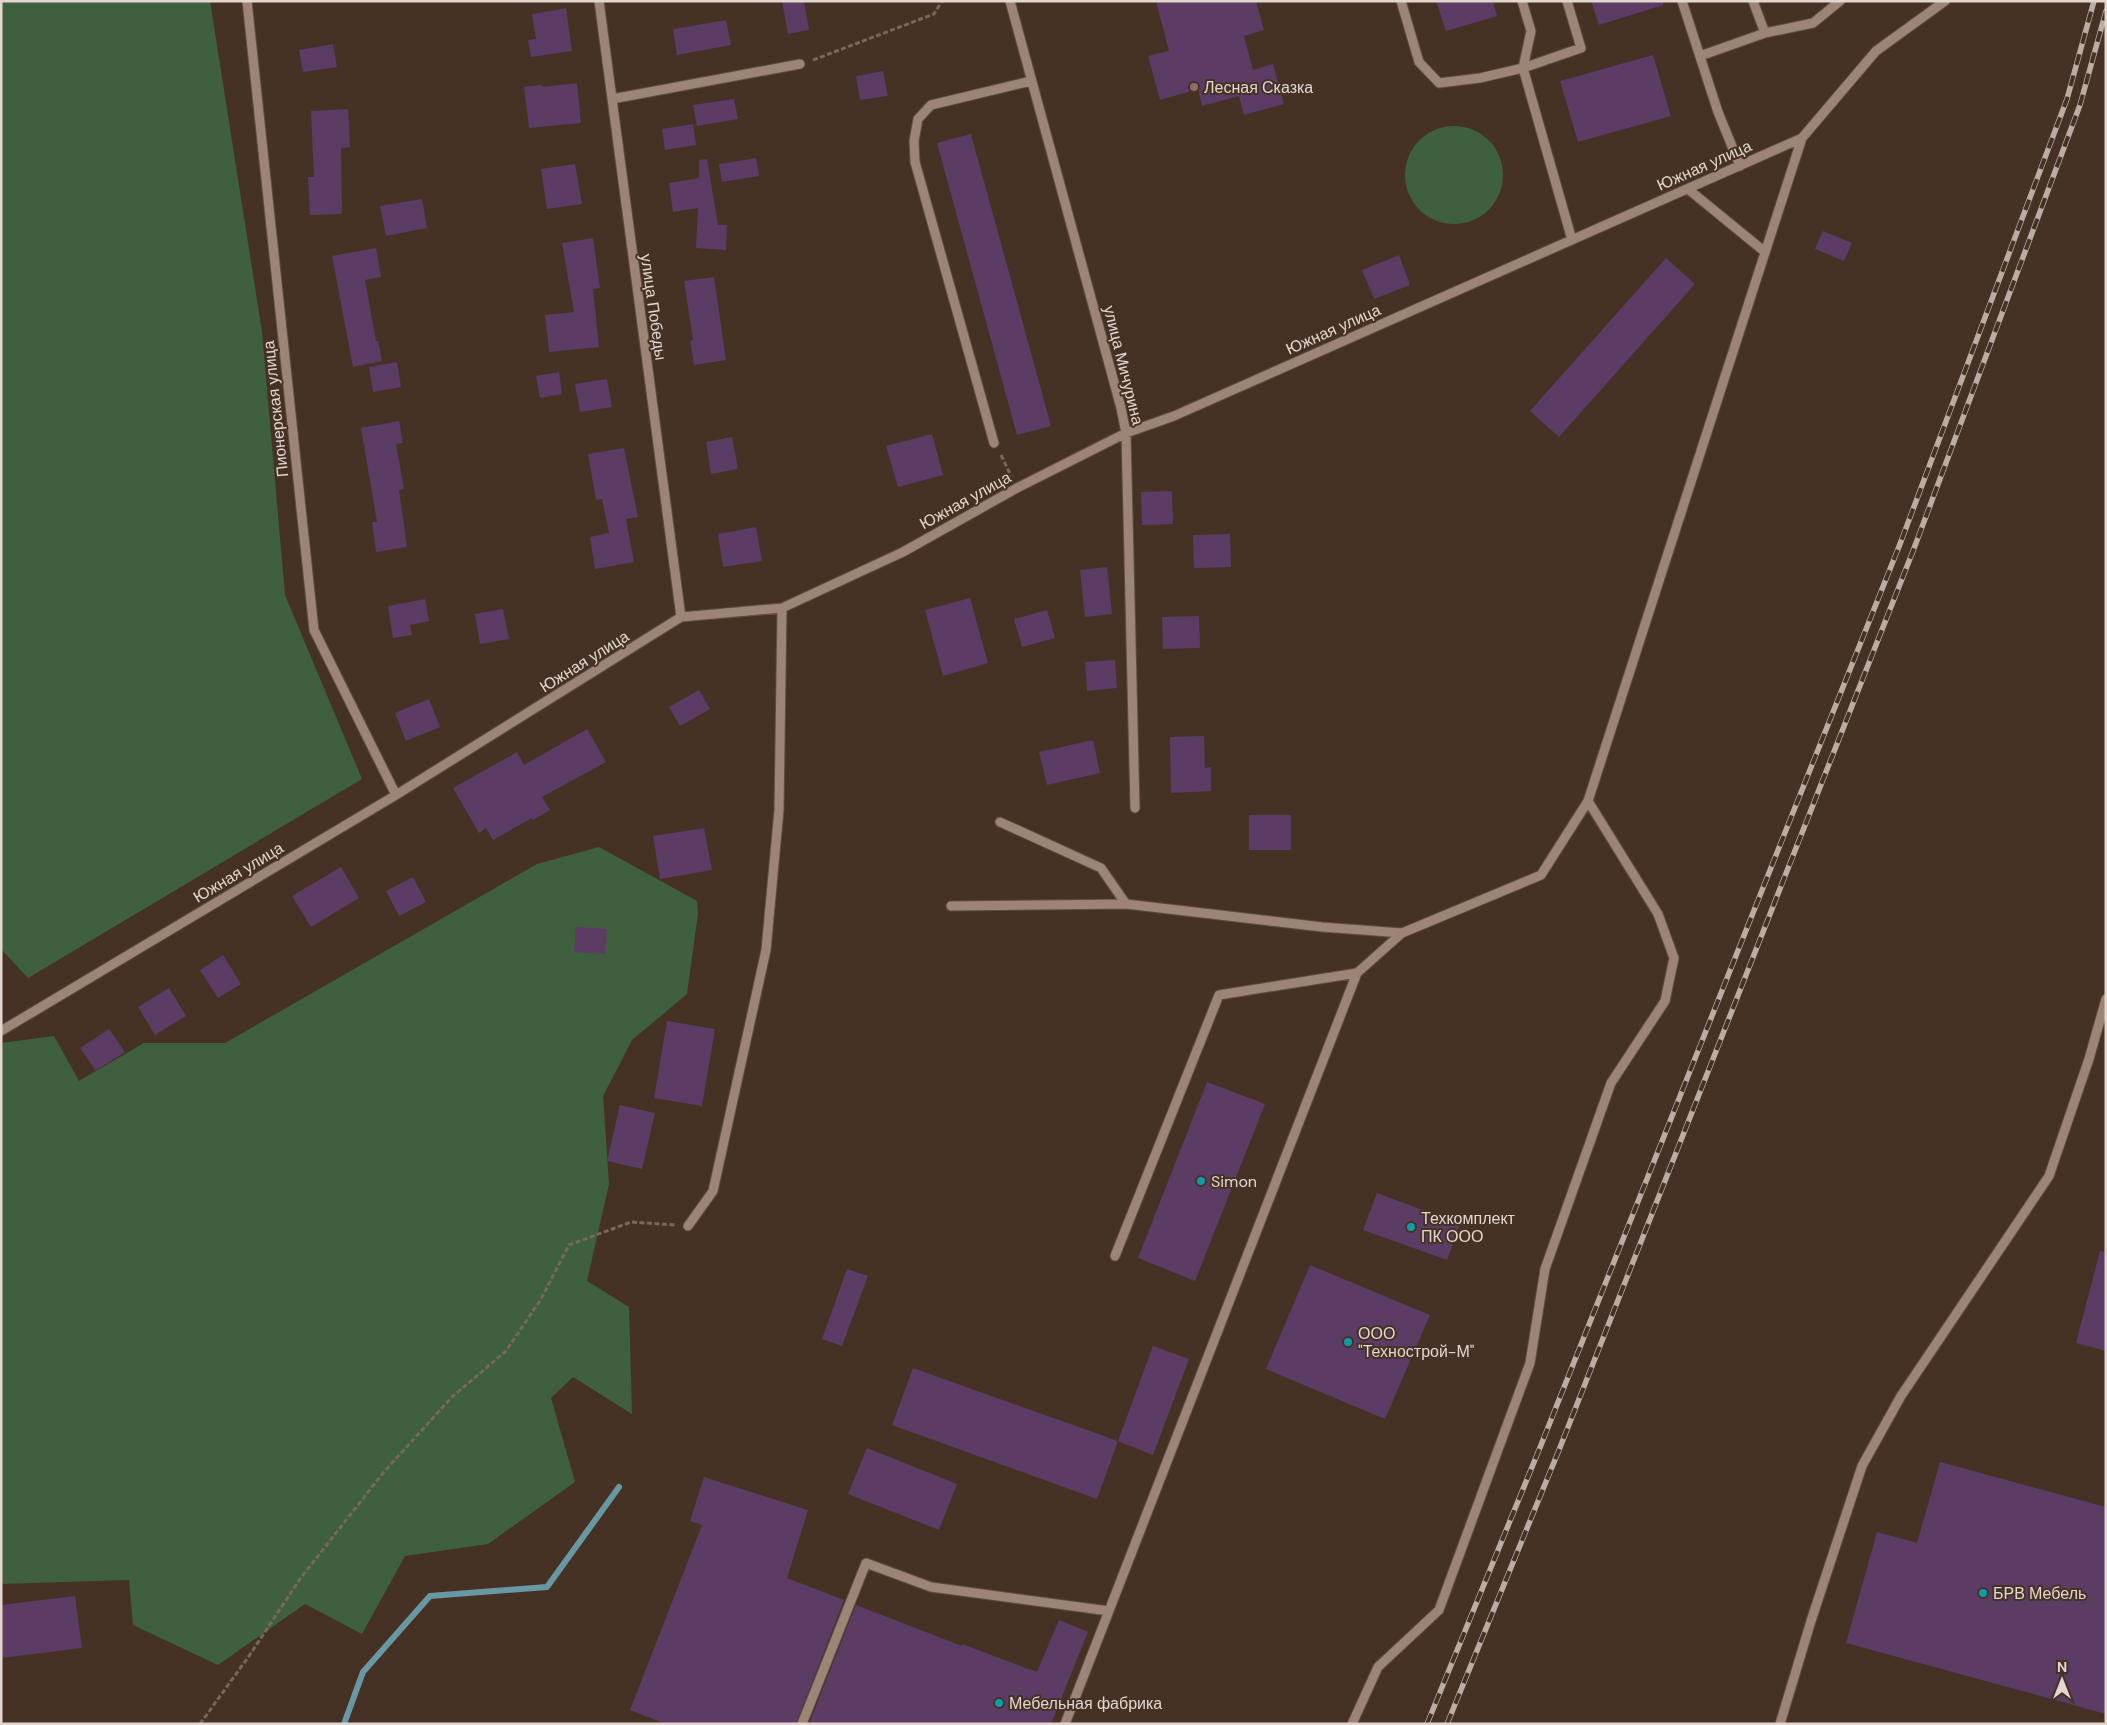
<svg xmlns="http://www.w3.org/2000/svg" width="2107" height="1725" font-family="'DM Sans',sans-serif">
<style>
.green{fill:#3e603e}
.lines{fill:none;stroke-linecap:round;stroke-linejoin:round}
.stream{stroke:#6998a5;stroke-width:6}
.building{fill:#5c3b65}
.minor-casing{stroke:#5f4e43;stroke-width:11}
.path{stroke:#79675c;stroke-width:3;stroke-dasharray:5 2.5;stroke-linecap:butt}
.minor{stroke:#9c8476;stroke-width:9}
.rail-casing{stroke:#bbada3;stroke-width:5.5}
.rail{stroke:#463225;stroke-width:4;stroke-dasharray:11;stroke-linecap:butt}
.education-dot{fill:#8d6e63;stroke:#463225;stroke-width:2}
.culture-dot{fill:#0f9aa8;stroke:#463225;stroke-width:2}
.labels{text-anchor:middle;stroke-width:4;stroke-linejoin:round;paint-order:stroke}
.poi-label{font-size:16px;fill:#e3d6ce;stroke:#463225;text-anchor:start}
.street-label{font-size:16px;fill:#e3d6ce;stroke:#463225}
</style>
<rect width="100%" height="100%" fill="#463225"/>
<path class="green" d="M 1,1 L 210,1 L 262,332 L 285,595 L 362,779 L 28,978 L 1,949 Z
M1405 175a49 49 0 1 1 98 0a49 49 0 1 1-98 0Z
M 599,847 L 697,901 L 698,914 L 687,994 L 632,1040 L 603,1096 L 609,1184 L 587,1281 L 629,1307 L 632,1414 L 573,1377 L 551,1398 L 575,1482 L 488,1544 L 405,1556 L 362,1634 L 305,1604 L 218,1665 L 133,1625 L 129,1580 L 1,1584 L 1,1043 L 54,1036 L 79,1081 L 144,1043 L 225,1043 L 537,864 Z"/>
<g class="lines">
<path class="stream" d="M 344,1724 L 363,1672 L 430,1596 L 547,1587 L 619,1487"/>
</g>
<path class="building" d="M 782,1 L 804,1 L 809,30 L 788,34 Z
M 1156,1 L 1256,1 L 1264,30 L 1244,36 L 1253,70 L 1273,64 L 1284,104 L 1244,115 L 1239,96 L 1202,106 L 1198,89 L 1160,100 L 1148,56 L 1169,51 Z
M 1436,1 L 1493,1 L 1497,16 L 1446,31 Z
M 1591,1 L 1663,1 L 1663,5 L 1599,25 Z
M 566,8 L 572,51 L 531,57 L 528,40 L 536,39 L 532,14 Z
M 726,20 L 731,45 L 677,55 L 673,29 Z
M 333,44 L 337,67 L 303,72 L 299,50 Z
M 1653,55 L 1671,116 L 1578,142 L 1560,81 Z
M 883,71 L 888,96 L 860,100 L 856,76 Z
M 577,83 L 581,123 L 529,128 L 524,87 L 542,85 L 542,87 Z
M 734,99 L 738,119 L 697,126 L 693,105 Z
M 348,109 L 350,147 L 341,148 L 342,214 L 310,215 L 308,177 L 314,177 L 311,111 Z
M 693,124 L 696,145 L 665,150 L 662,129 Z
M 971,134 L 1051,426 L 1017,435 L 937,143 Z
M 756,158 L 759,176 L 722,182 L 719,164 Z
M 707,159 L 718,225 L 727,225 L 726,250 L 696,248 L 698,208 L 673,212 L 669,183 L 699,178 L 699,160 Z
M 575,164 L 582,204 L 547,209 L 541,169 Z
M 422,199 L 427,228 L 386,236 L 380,206 Z
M 1823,231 L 1852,243 L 1844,261 L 1815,249 Z
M 593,238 L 600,288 L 593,289 L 599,347 L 549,352 L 545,315 L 574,312 L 562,243 Z
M 376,248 L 381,277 L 365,280 L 376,341 L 378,341 L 382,361 L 353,367 L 332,256 Z
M 1399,255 L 1410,285 L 1374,299 L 1362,270 Z
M 1666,258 L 1695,284 L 1559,437 L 1530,411 Z
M 714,277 L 726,360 L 694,365 L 690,341 L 693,340 L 684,281 Z
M 397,362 L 401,387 L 373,392 L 369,367 Z
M 559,372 L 562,394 L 540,398 L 536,376 Z
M 607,379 L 612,407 L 580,412 L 575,384 Z
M 399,421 L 403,443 L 396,444 L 404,489 L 399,490 L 407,547 L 376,552 L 372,522 L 377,522 L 361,428 Z
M 932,434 L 943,475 L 898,487 L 886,446 Z
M 732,437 L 738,469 L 711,474 L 706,442 Z
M 624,448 L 638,517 L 626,519 L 634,562 L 595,569 L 590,537 L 609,533 L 602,499 L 596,500 L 588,454 Z
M 1172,491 L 1173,524 L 1142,525 L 1141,492 Z
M 756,527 L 762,561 L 723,567 L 718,534 Z
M 1230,534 L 1231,567 L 1194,568 L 1193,535 Z
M 1107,567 L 1112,614 L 1085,617 L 1080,570 Z
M 970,598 L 988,663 L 943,676 L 925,610 Z
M 425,599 L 429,621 L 410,625 L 412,635 L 393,638 L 388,606 Z
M 503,609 L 509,639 L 480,644 L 475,614 Z
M 1047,610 L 1055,638 L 1022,647 L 1014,619 Z
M 1199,616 L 1200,648 L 1163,649 L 1162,617 Z
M 1115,660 L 1117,688 L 1087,691 L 1085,662 Z
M 699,690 L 710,709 L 680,726 L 669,707 Z
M 429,699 L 440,727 L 406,741 L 395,713 Z
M 587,729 L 606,762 L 542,797 L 550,810 L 533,820 L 532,818 L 493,840 L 486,828 L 479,833 L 453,788 L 517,752 L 524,765 Z
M 1204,736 L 1205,768 L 1211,767 L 1211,791 L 1171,793 L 1170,737 Z
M 1093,740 L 1100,773 L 1047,785 L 1039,752 Z
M 1249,815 L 1291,815 L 1291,850 L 1249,850 Z
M 704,828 L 712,870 L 660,879 L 653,836 Z
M 341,867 L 359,898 L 311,927 L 292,896 Z
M 413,877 L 426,902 L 399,916 L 386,891 Z
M 576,927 L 607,929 L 605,954 L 574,952 Z
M 223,955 L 241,984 L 218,998 L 200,970 Z
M 169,988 L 186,1016 L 155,1035 L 138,1007 Z
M 667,1021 L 715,1029 L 702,1106 L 654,1098 Z
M 109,1029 L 125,1052 L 96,1071 L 80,1048 Z
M 1207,1082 L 1265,1104 L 1195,1281 L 1138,1258 Z
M 620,1105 L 655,1113 L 642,1169 L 607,1161 Z
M 1377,1193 L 1460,1224 L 1447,1260 L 1363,1230 Z
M 2100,1251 L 2106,1252 L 2106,1351 L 2076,1343 Z
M 1310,1265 L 1430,1315 L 1385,1419 L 1266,1369 Z
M 847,1269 L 868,1276 L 842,1346 L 822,1339 Z
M 1153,1346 L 1189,1359 L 1153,1455 L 1118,1441 Z
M 913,1368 L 1118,1441 L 1097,1499 L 892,1425 Z
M 867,1448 L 957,1484 L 939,1530 L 848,1494 Z
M 1940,1462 L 2106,1507 L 2106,1714 L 1846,1643 L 1877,1532 L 1917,1543 Z
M 704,1477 L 808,1510 L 787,1578 L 844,1600 L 796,1724 L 666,1724 L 630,1710 L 702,1525 L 690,1521 Z
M 75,1596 L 82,1648 L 1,1658 L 1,1605 Z
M 856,1605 L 962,1646 L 962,1644 L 1037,1672 L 1059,1620 L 1088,1632 L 1051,1724 L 809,1724 Z"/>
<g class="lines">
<defs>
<path id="minor" d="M 247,1 L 314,630 L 396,795
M 599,1 L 681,617
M 1010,1 L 1121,408 L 1126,433 L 1135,808
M 1401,1 L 1419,62 L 1439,83 L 1480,78 L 1523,68 L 1531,31 L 1522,1
M 1567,1 L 1581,48 L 1523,68 L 1572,240
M 1682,1 L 1718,112 L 1740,166
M 1765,33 L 1813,23 L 1840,1
M 1700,56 L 1765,33 L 1753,1
M 612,99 L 800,64
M 1688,189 L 1765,252
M 994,443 L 915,162 L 914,141 L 918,119 L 931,105 L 1031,81
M 1000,822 L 1101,868 L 1126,904
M 951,906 L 1126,904 L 1322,927 L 1402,933
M 1,1031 L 396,795 L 681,617 L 782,608 L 903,552 L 1017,488 L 1126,433 L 1174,416 L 1802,138 L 1876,51 L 1945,1
M 688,1226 L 713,1191 L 766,950 L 779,810 L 782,608
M 1115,1256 L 1219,995 L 1357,973
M 802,1724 L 866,1563 L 931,1587 L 1109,1611
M 1065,1724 L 1357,973 L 1402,933 L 1541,875 L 1588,801 L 1802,138
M 1352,1724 L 1378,1667 L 1439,1610 L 1530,1363 L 1545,1269 L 1611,1083 L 1665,1001 L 1674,958 L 1658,914 L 1588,801
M 1780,1724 L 1811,1621 L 1862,1466 L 1901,1396 L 2049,1176 L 2089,1059 L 2106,999"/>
</defs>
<use href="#minor" class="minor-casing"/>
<path class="path" d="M 813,60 L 934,14 L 942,1
M 1001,455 L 1011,476
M 200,1724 L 249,1656 L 300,1579 L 383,1473 L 451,1398 L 506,1351 L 541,1299 L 569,1245 L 631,1222 L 675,1225"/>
<use href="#minor" class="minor"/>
<defs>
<path id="rail" d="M 1427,1724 L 1541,1445 L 1900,544 L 2067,99 L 2094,1
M 1447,1724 L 1559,1450 L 1913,551 L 2080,105 L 2106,11"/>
</defs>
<use href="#rail" class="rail-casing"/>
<use href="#rail" class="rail"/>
</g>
<circle class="education-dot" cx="1194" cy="87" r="5"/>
<g class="culture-dot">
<circle cx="1201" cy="1181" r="5"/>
<circle cx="1411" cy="1227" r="5"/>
<circle cx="1348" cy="1342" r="5"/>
<circle cx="1983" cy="1593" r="5"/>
<circle cx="999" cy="1703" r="5"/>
</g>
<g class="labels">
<g class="poi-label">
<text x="1204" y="93">Лесная Сказка</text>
<text x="1211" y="1187">Simon</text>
<text x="1421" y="1224">Техкомплект<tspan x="1421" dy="18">ПК ООО</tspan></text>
<text x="1358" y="1339">ООО<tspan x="1358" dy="18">"Технострой-М"</tspan></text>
<text x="1993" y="1599">БРВ Мебель</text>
<text x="1009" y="1709">Мебельная фабрика</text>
</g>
<g class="street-label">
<text transform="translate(1704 165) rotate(-24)" y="6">Южная улица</text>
<text transform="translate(654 307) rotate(82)" y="6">улица Победы</text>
<text transform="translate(1333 329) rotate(-24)" y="6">Южная улица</text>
<text transform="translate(1124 365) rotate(76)" y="6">улица Мичурина</text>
<text transform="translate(275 409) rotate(-96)" y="6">Пионерская улица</text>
<text transform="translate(965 500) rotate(-29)" y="6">Южная улица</text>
<text transform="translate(584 661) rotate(-32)" y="6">Южная улица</text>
<text transform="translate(238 872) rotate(-31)" y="6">Южная улица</text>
</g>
</g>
<rect width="2107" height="1725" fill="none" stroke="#e3d6ce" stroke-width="5"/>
<g transform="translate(2062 1680)" stroke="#463225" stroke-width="4" paint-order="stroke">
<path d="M0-4L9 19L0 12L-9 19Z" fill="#e3d6ce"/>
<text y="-8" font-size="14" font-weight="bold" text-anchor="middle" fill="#e3d6ce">N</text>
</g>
</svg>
